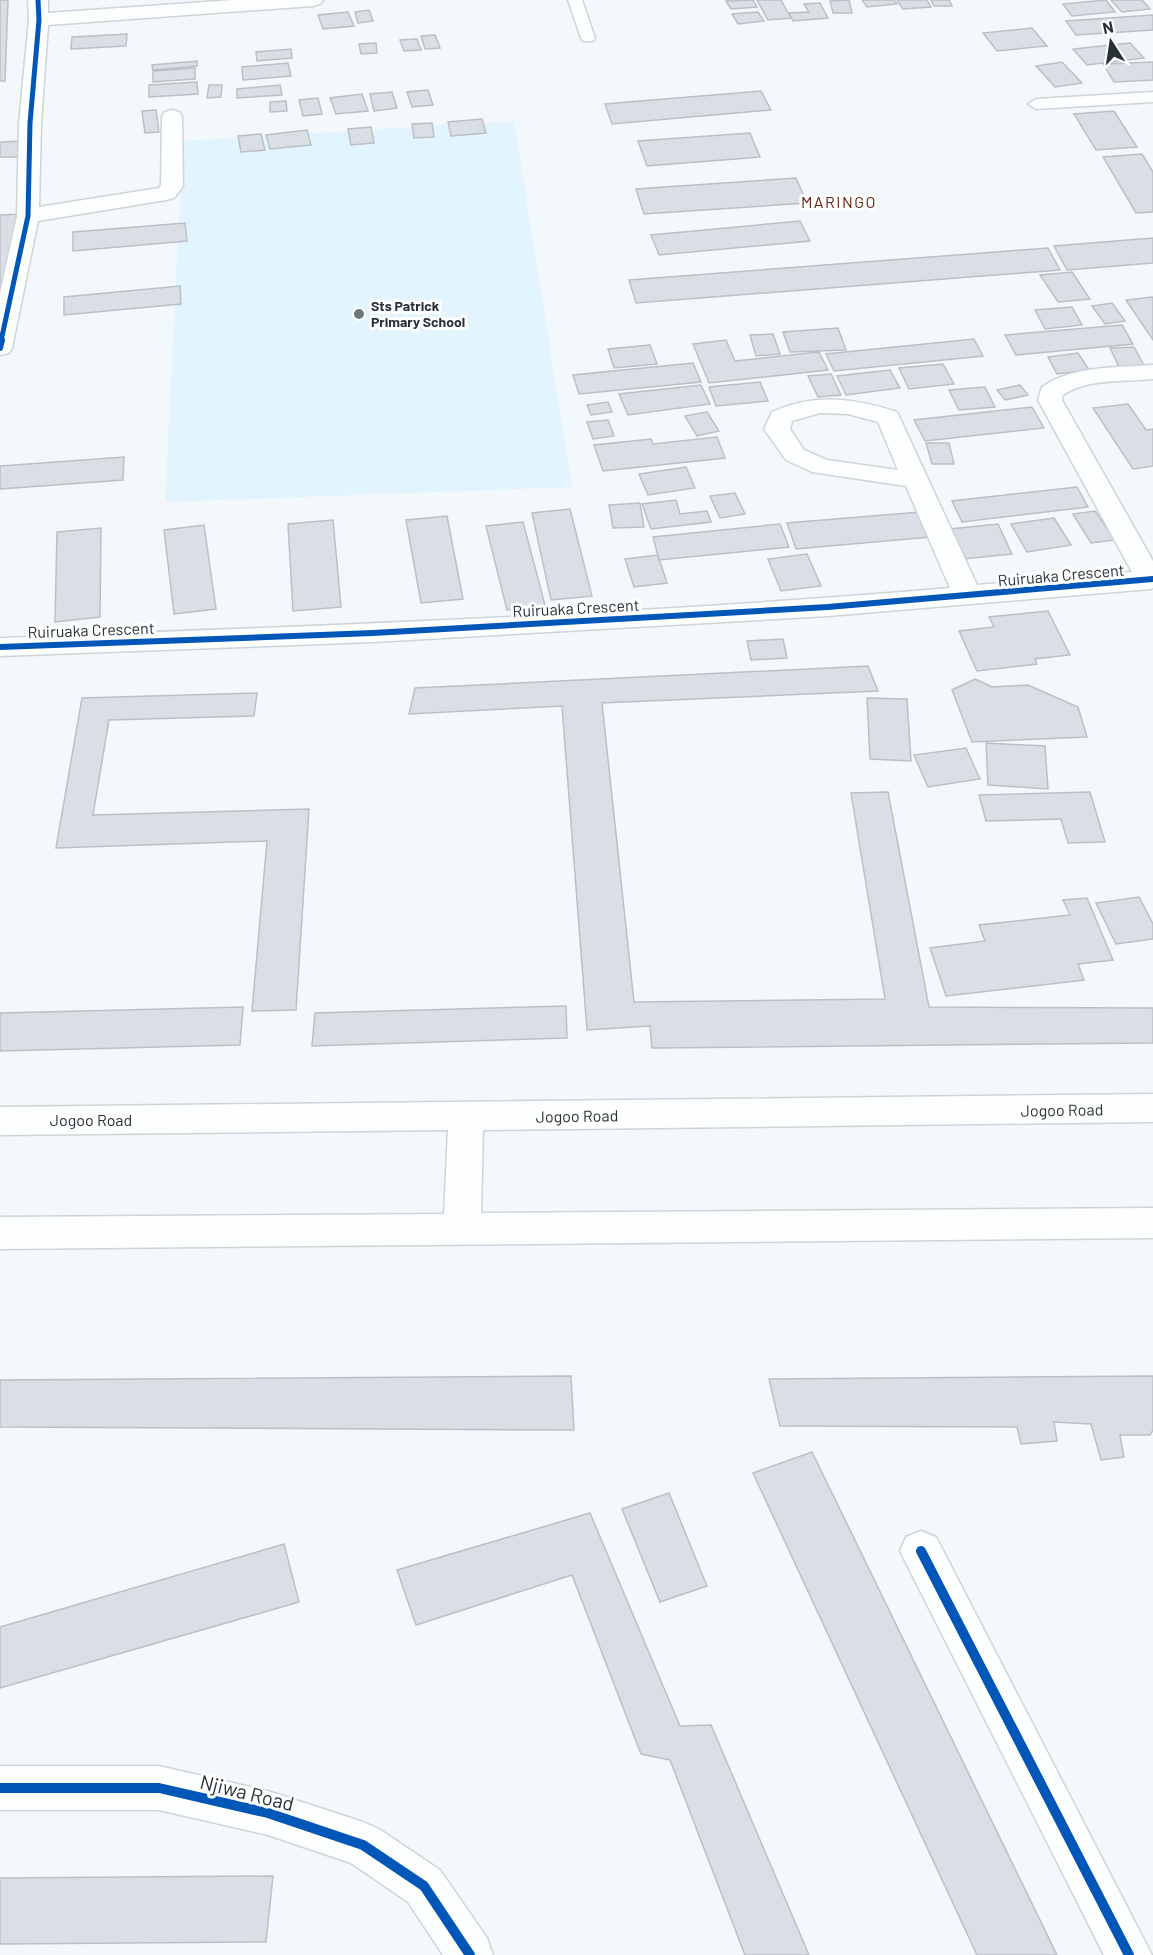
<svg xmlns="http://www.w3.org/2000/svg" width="1153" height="1955" font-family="Barlow,sans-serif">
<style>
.built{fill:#e2f4fd}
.building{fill:#dadfe5;stroke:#bcc0c6;stroke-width:1.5}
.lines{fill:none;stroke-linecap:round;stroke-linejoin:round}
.lane-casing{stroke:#cdd5d9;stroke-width:3}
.street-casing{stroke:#cdd5d9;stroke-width:3}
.secondary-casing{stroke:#cdd5d9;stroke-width:3}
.lane{fill:#fdfefe;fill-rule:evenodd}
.street{fill:#fdfefe;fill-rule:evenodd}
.secondary{fill:#fdfefe;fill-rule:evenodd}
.cycleway-far2-casing{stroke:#fff;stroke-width:8}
.cycleway-far1-casing{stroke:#fff;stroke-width:9}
.cycleway-casing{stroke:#fff;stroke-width:14}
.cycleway-far2{stroke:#0057b8;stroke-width:5}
.cycleway-far1{stroke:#0057b8;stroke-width:6}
.cycleway{stroke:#0057b8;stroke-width:10}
.poi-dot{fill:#6e777c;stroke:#fff;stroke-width:2}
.labels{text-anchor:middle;stroke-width:6;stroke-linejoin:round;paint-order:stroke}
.far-poi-label{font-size:14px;font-weight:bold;fill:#273237;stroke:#fff;text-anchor:start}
.far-quarter-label{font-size:16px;letter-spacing:1.5px;fill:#64220f;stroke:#fff}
.street-label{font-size:16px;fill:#273237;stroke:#fff}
.near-street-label{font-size:20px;fill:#273237;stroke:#fff}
</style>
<rect width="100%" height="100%" fill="#f2f8fb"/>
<path class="built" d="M 514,121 L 572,487 L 165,502 L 183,141 Z"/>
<path class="building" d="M 0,0 L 8,0 L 5,81 L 0,81 Z
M 753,0 L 757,7 L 731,9 L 726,1 Z
M 757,0 L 781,0 L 791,18 L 768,20 Z
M 849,0 L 852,13 L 833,13 L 830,1 Z
M 862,0 L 894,0 L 897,4 L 867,7 Z
M 897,0 L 927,0 L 931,7 L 903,9 Z
M 931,0 L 949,0 L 952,6 L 934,6 Z
M 1106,0 L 1115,12 L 1072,16 L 1063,4 Z
M 1111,0 L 1142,0 L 1150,9 L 1122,12 Z
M 820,3 L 828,18 L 793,21 L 789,13 L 809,12 L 804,4 Z
M 369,10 L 373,21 L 358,23 L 355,12 Z
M 348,12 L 354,26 L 323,29 L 318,15 Z
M 758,12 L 764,21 L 738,24 L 732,14 Z
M 1153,15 L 1153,30 L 1076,35 L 1066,21 Z
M 1032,28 L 1047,46 L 997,51 L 983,33 Z
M 127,34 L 126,46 L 71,49 L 72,37 Z
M 435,35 L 440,48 L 425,49 L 421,36 Z
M 417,39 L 421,50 L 404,51 L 400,40 Z
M 376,43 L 377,53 L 361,54 L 359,44 Z
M 1130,43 L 1144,58 L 1087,65 L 1073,49 Z
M 291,49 L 292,58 L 257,61 L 256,52 Z
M 197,61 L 197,66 L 153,70 L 152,65 Z
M 1062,62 L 1082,83 L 1055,87 L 1036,66 Z
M 1153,62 L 1153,80 L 1114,82 L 1103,64 Z
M 288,63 L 291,76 L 243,80 L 242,67 Z
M 195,68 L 195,79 L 153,82 L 153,71 Z
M 197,82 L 198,94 L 149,97 L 149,85 Z
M 209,85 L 222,85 L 221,97 L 207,98 Z
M 280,85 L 282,95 L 237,98 L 237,89 Z
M 428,90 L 433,105 L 412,107 L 407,92 Z
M 761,91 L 771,110 L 612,124 L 605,104 Z
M 392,92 L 397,108 L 374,111 L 370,94 Z
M 362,94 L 368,111 L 336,114 L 330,98 Z
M 318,98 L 322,114 L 303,116 L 299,100 Z
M 286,101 L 287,111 L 270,112 L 270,102 Z
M 156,110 L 159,132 L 145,133 L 142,111 Z
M 1114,111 L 1137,147 L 1096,150 L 1074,114 Z
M 482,119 L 486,133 L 451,136 L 448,122 Z
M 432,123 L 434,137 L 414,138 L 412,124 Z
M 371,127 L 374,143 L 351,145 L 348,129 Z
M 307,130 L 311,145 L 270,149 L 266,135 Z
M 750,133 L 760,157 L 647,166 L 638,141 Z
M 261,134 L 265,150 L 241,152 L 238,136 Z
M 23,141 L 20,157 L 0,157 L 0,142 Z
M 1142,154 L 1153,172 L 1153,212 L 1136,213 L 1103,157 Z
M 796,178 L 807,203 L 644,214 L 636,189 Z
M 25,214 L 0,331 L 0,215 Z
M 800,221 L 810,241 L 659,255 L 651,235 Z
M 185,223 L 187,241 L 73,251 L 73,232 Z
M 1153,238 L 1153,263 L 1067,270 L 1054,246 Z
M 1048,248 L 1060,270 L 636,303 L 629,280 Z
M 1072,272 L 1090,299 L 1058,302 L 1040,275 Z
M 180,286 L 181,304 L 64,315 L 64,297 Z
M 1153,297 L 1153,340 L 1126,300 Z
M 1112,303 L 1125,321 L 1105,324 L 1092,306 Z
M 1072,307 L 1082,325 L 1045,329 L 1035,310 Z
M 1122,325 L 1133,344 L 1016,355 L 1005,335 Z
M 838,328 L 846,350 L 790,352 L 783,332 Z
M 773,334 L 780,354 L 756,356 L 750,335 Z
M 974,339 L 983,356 L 834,371 L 826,354 Z
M 726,340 L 735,361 L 819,352 L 828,370 L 709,383 L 693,344 Z
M 650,345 L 657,364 L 614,368 L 608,349 Z
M 1134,347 L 1145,367 L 1120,369 L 1110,348 Z
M 1078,353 L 1089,370 L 1057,374 L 1048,357 Z
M 693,363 L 701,382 L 579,394 L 573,375 Z
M 943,364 L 954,384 L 909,389 L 899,368 Z
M 890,370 L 900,388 L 846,395 L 837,376 Z
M 831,374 L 841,395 L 818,397 L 808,376 Z
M 760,382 L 768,401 L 716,406 L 709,387 Z
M 701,385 L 710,404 L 628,415 L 619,394 Z
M 1020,385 L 1028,395 L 1005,400 L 997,390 Z
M 985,387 L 995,407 L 959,410 L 949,390 Z
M 608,402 L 612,412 L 591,415 L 587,405 Z
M 1128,404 L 1146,430 L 1153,429 L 1153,466 L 1133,469 L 1093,408 Z
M 1032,407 L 1044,428 L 925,441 L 914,420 Z
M 707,412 L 719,431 L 697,436 L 685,416 Z
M 608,420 L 614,436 L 593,439 L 587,422 Z
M 717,437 L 725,458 L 603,471 L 594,445 L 651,439 L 653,444 Z
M 926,443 L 949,443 L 954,464 L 932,464 Z
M 124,457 L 123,480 L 0,489 L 0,466 Z
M 686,467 L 695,488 L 648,495 L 639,474 Z
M 1077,487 L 1088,507 L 962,522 L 952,501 Z
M 735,493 L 745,514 L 720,518 L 710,496 Z
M 676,500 L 680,514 L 707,511 L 711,522 L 651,529 L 642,504 Z
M 640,503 L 644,527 L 613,528 L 609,505 Z
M 570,509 L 592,596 L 551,600 L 532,513 Z
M 1095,511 L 1115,540 L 1091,543 L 1073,514 Z
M 920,512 L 930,537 L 796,549 L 787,523 Z
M 447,516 L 463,599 L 421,603 L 406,520 Z
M 1054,518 L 1071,545 L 1027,552 L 1011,524 Z
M 333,520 L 341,607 L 293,611 L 288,524 Z
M 523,522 L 545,605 L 507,610 L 486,526 Z
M 780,524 L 789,547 L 659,560 L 653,537 Z
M 998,524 L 1012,554 L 963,559 L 950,529 Z
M 204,525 L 216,609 L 174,614 L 164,530 Z
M 101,528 L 100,617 L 55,622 L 57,532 Z
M 807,554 L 821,586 L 781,591 L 768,559 Z
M 658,555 L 667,583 L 634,587 L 625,559 Z
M 1048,611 L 1070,655 L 1035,659 L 1037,664 L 977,671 L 959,631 L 994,627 L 989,617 Z
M 783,639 L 787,658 L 751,660 L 747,641 Z
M 868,666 L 878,691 L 602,703 L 634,1002 L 885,999 L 851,793 L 888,792 L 929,1007 L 1153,1008 L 1153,1043 L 652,1048 L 650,1026 L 587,1030 L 562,706 L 409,714 L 415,688 Z
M 975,679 L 992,687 L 1028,685 L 1078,707 L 1087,737 L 972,742 L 952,690 Z
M 257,693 L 254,716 L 109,720 L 93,815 L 309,809 L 296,1010 L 252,1011 L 267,841 L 56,848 L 82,698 Z
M 867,698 L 907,699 L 911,761 L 870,759 Z
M 986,743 L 1045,746 L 1048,789 L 988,785 Z
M 966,748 L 980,779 L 928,787 L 914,755 Z
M 1090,792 L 1105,842 L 1068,843 L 1061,819 L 986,821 L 979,795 Z
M 1139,897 L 1153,924 L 1153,939 L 1116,944 L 1096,903 Z
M 1087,898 L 1113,960 L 1078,964 L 1084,980 L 946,996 L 930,948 L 985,941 L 979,925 L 1070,915 L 1063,900 Z
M 566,1006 L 567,1038 L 312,1046 L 315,1013 Z
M 243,1007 L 240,1045 L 0,1051 L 0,1013 Z
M 571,1376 L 574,1430 L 0,1427 L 0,1380 Z
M 1153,1376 L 1153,1430 L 1150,1435 L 1120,1435 L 1124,1457 L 1101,1460 L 1091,1424 L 1054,1422 L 1057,1441 L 1021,1444 L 1017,1427 L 780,1426 L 769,1379 Z
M 812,1452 L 1057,1955 L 977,1955 L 753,1473 Z
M 669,1493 L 707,1586 L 660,1602 L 622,1509 Z
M 590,1513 L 680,1726 L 711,1725 L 809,1955 L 745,1955 L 670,1760 L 641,1754 L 572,1575 L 416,1625 L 397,1570 Z
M 284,1544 L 299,1602 L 0,1688 L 0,1627 Z
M 273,1876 L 266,1942 L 0,1944 L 0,1878 Z"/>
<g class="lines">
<defs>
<path id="lane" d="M 568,0 L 582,0 L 595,38 L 593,41 L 583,41 L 581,38 Z
M 1153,92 L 1153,102 L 1036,109 L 1028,104 L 1036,99 Z"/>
<path id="street" d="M 28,0 L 48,0 L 48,13 L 233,0 L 323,0 L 320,4 L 313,6 L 48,25 L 41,123 L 39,207 L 159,188 L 161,185 L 162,116 L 165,112 L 172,110 L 179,112 L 182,116 L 183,186 L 174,198 L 166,200 L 38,221 L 12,348 L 9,353 L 0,355 L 0,293 L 17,216 L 19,123 L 29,20 Z
M 1153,365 L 1153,379 C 1124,382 1088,378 1063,395 L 1062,400 L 1153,561 L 1153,588 L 1150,589 L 828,616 L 373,642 L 0,656 L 0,638 C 317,626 634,615 950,588 L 906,486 L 812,472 L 786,460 L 764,429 L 772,412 C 814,393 854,398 897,412 L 977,585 L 1132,572 L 1038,400 L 1042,387 C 1074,365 1116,368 1153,365 ZM 820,413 L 848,414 L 878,422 L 898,470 L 827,460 L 804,450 L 790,429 L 792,421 Z
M 921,1531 L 936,1537 L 1152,1955 L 1104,1955 L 900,1551 L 906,1537 Z
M 0,1766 L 159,1766 L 268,1791 L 363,1822 L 379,1829 L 440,1870 L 487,1938 L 493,1955 L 443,1955 L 408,1902 L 351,1863 L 268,1835 L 159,1810 L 0,1810 Z"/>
<path id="secondary" d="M 1153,1094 L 1153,1122 L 483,1130 L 481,1213 L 1153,1208 L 1153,1238 L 0,1249 L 0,1217 L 444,1214 L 448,1130 L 0,1135 L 0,1107 Z"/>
</defs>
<use href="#lane" class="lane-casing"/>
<use href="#street" class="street-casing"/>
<use href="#secondary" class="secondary-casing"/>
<use href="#lane" class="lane"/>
<use href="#street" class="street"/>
<use href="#secondary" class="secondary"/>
<defs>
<path id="cycleway-far2" d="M 1,341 L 28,216 L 30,123 L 39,20 L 38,0"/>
<path id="cycleway-far1" d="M 0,348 L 2,340
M 0,647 L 373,633 L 828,607 L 1153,579"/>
<path id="cycleway" d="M 921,1551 L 1129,1955
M 0,1788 L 159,1788 L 268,1813 L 363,1845 L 424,1886 L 470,1955"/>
</defs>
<use href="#cycleway-far2" class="cycleway-far2-casing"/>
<use href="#cycleway-far1" class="cycleway-far1-casing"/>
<use href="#cycleway" class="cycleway-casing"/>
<use href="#cycleway-far2" class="cycleway-far2"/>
<use href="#cycleway-far1" class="cycleway-far1"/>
<use href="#cycleway" class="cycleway"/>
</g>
<circle class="poi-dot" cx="359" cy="314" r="6"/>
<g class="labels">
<g class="far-poi-label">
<text x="371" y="311">Sts Patrick<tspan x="371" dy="16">Primary School</tspan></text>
</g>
<g class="far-quarter-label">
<text x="839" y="208">MARINGO</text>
</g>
<g class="street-label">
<text transform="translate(1061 575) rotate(-5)" y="6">Ruiruaka Crescent</text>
<text transform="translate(576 608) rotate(-3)" y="6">Ruiruaka Crescent</text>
<text transform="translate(91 630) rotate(-2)" y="6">Ruiruaka Crescent</text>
<text transform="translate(1062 1110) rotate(-1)" y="6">Jogoo Road</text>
<text transform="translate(577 1116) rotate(-1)" y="6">Jogoo Road</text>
<text x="91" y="1126">Jogoo Road</text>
</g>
<g class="near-street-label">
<text transform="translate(247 1793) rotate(14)" y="7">Njiwa Road</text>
</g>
</g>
<g transform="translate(1111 42) rotate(348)" stroke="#ffffff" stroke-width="4.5" paint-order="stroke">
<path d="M0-4.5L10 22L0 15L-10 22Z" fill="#273237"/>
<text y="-9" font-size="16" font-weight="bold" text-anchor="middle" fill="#273237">N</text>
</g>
</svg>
